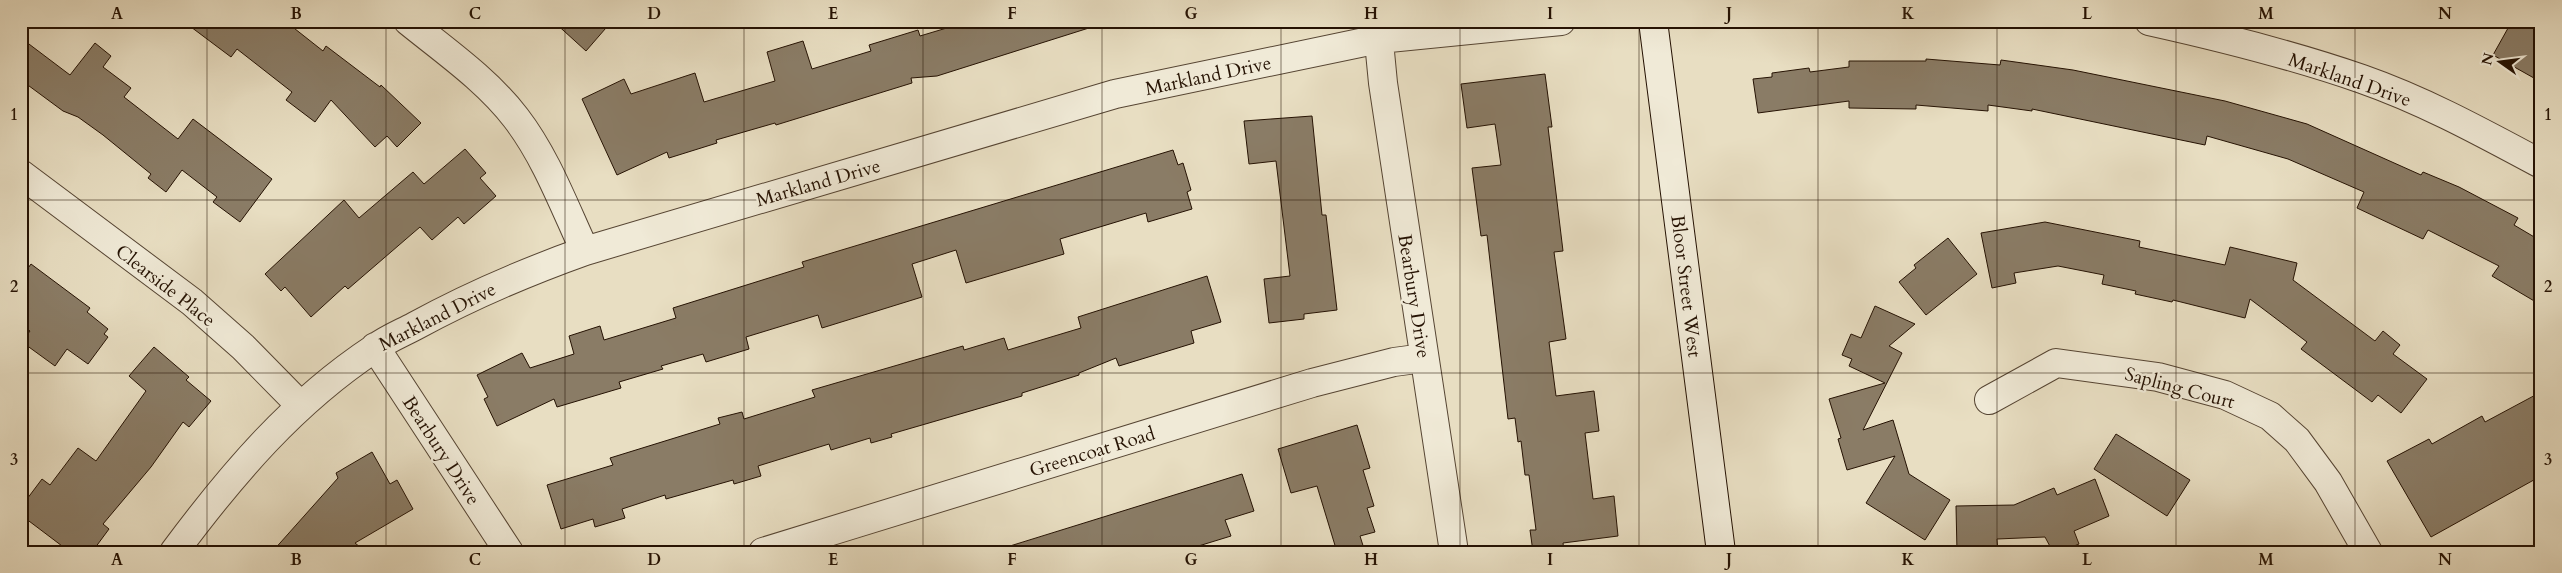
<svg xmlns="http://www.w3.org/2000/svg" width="2562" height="573" font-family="Cardo,serif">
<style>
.building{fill:#8a7c66;stroke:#251203}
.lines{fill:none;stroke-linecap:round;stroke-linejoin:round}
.street-casing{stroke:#564533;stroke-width:30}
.secondary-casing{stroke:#251203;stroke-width:30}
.street{stroke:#f0ead7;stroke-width:28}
.secondary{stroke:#f0ead7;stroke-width:28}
.grid{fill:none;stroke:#251203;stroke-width:1;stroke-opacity:0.55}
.labels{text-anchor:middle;stroke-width:4.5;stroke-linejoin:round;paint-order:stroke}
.street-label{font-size:19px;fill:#251203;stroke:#f0ead7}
.neatline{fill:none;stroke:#251203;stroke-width:2}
.grid-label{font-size:16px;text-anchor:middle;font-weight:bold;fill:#251203}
</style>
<rect width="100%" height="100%" fill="#e8dec2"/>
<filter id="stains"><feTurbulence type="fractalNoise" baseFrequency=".004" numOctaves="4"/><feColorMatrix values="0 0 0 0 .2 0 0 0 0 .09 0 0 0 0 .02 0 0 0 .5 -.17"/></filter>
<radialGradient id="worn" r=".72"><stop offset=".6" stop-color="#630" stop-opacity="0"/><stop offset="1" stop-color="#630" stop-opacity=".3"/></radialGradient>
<path class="building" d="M 183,21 L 285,21 L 323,51 L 326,46 L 380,87 L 381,85 L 421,123 L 397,147 L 387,136 L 375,147 L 331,100 L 315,122 L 286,100 L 292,92 L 237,49 L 231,57 Z
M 553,21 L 612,21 L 586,51 Z
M 970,21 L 1091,21 L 1092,27 L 937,76 L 911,78 L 912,83 L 776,125 L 775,123 L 716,140 L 717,143 L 669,158 L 667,152 L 617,175 L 582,99 L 624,79 L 631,94 L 695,73 L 704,102 L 775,81 L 767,52 L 803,41 L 812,69 L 871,51 L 869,45 L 892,38 L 918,30 L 920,36 Z
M 2512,21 L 2528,21 L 2541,28 L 2541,82 L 2493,55 Z
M 21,38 L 70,75 L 95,43 L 111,56 L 103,67 L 131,88 L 124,97 L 178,139 L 193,119 L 272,179 L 240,222 L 213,202 L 217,197 L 182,170 L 166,192 L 148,178 L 151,174 L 103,135 L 78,117 L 63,111 L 21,80 Z
M 1926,59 L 2000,65 L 2001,60 L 2073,70 L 2225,101 L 2307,124 L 2421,175 L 2423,172 L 2459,187 L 2518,218 L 2514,225 L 2541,241 L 2541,305 L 2492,276 L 2499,266 L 2428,230 L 2423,239 L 2357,208 L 2364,192 L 2288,159 L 2207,136 L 2205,145 L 2032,109 L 2032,111 L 1988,105 L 1988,111 L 1916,105 L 1916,109 L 1849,108 L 1849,101 L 1758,113 L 1753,79 L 1772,77 L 1772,73 L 1809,68 L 1810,72 L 1849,67 L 1849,61 L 1926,61 Z
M 1545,74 L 1552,127 L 1548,127 L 1563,251 L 1554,252 L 1566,339 L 1549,342 L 1556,396 L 1594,391 L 1599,431 L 1585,433 L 1593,499 L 1614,496 L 1618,536 L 1563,543 L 1564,552 L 1533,552 L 1530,530 L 1536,530 L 1529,475 L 1525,475 L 1521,441 L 1518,442 L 1515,418 L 1508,419 L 1487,235 L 1481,236 L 1472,168 L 1501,165 L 1495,124 L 1467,128 L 1461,84 Z
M 1312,116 L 1322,215 L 1326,215 L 1337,310 L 1304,314 L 1304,319 L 1269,323 L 1264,279 L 1290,276 L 1276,161 L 1249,164 L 1244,121 Z
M 465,149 L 486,173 L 480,178 L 496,196 L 464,224 L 458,217 L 432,240 L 420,227 L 348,289 L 345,286 L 311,317 L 285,287 L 281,291 L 265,274 L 344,200 L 359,218 L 413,172 L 424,184 Z
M 1173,150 L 1178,165 L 1183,163 L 1191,190 L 1187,192 L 1192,209 L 1148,222 L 1146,213 L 1060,239 L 1064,254 L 966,283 L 956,250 L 912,264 L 922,297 L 822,328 L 818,315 L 746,337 L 749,349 L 706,362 L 703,354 L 661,366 L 663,369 L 619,382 L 621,388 L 557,407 L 554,399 L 497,426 L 484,399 L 488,397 L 477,375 L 522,353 L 530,368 L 574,354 L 569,336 L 600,326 L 604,340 L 676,318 L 673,308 L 804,267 L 802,262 Z
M 2045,222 L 2140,241 L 2139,247 L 2225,265 L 2230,247 L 2297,263 L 2293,280 L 2375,341 L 2383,331 L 2400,345 L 2393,354 L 2427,379 L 2401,413 L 2378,395 L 2372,402 L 2301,349 L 2307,342 L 2250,299 L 2245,318 L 2173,300 L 2172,302 L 2135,294 L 2136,291 L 2102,284 L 2104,275 L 2058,266 L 2014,273 L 2016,283 L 1992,288 L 1981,233 Z
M 1948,238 L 1977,274 L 1926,315 L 1899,282 L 1916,268 L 1914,265 Z
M 31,264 L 90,308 L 87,312 L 108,329 L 104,334 L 108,337 L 88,364 L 67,349 L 55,366 L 22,342 L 30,331 L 21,324 L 21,278 Z
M 1207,276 L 1221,322 L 1191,331 L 1194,343 L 1119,366 L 1116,358 L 1079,373 L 1079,375 L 1022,393 L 1022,396 L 891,434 L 892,437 L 871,443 L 870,438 L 831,450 L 829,444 L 758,466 L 761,476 L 734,484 L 733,480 L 666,499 L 665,495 L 622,509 L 625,518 L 595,527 L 593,519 L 561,529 L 547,485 L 613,465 L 610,458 L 720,424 L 718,418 L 742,412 L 744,419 L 815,397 L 812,390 L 963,346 L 964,350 L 1004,338 L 1008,350 L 1081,328 L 1078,317 Z
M 1875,306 L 1915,324 L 1889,346 L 1902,353 L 1863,430 L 1893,420 L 1909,474 L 1950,500 L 1925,540 L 1866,503 L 1895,456 L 1847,470 L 1838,439 L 1841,438 L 1829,399 L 1885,383 L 1849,366 L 1852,359 L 1842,355 L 1851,334 L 1861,338 Z
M 154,347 L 189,377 L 186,380 L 211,401 L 189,427 L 183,422 L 151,467 L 103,524 L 109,529 L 92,552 L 70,552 L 21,515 L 21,507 L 42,479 L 50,485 L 78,448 L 96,461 L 146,391 L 129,376 Z
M 2541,392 L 2541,476 L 2431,537 L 2387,461 L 2429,439 L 2432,444 L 2482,416 L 2485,422 Z
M 1357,425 L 1370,468 L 1363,470 L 1374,506 L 1367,508 L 1375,532 L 1360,536 L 1365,552 L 1337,552 L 1317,486 L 1291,493 L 1278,449 Z
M 2116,434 L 2190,480 L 2167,516 L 2094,469 Z
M 372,452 L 390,484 L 397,480 L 413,509 L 355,543 L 366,552 L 272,552 L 338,478 L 336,473 Z
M 1242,474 L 1254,511 L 1225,520 L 1231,536 L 1192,548 L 1193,552 L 1136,552 L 1134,546 L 1115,552 L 1011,552 L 1010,546 Z
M 2095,479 L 2109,516 L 2074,531 L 2079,544 L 2059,552 L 2053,552 L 2045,537 L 1997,539 L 1998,552 L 1957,552 L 1956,506 L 2014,505 L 2054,488 L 2057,495 Z"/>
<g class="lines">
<defs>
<path id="street" d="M 408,21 C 445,51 487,80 516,118 C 546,157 564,206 585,251
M 1377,21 L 1383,83 L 1454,552
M 2149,21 C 2221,37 2293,55 2362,79 C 2425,101 2483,133 2541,164
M 21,174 L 192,302 L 243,347 L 301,406
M 375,347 L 509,552
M 1989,400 L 2056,363 L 2158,377 L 2225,395 L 2270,416 L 2297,440 L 2328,482 L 2368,552
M 174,552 C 232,474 293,402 375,348 C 387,339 402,333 415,326 C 470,296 526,272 585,251 L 1115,94 L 1379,39 L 1561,21
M 763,552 L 1312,383 L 1394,362 L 1424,358"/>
<path id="secondary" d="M 1653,21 L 1721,552"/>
</defs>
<use href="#street" class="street-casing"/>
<use href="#secondary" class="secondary-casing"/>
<use href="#street" class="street"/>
<use href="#secondary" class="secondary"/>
</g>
<path class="grid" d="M 207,21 L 207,552M 386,21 L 386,552M 565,21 L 565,552M 744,21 L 744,552M 923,21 L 923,552M 1102,21 L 1102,552M 1281,21 L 1281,552M 1460,21 L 1460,552M 1639,21 L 1639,552M 1818,21 L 1818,552M 1997,21 L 1997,552M 2176,21 L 2176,552M 2355,21 L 2355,552M 21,200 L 2541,200M 21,373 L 2541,373"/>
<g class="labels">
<g class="street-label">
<text transform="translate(1208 75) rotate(-12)" y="7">Markland Drive</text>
<text transform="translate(2350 79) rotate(19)" y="7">Markland Drive</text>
<text transform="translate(818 182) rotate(-16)" y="7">Markland Drive</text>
<text transform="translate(166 285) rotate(38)" y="7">Clearside Place</text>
<text transform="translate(1687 286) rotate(83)" y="7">Bloor Street West</text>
<text transform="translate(1415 296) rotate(81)" y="7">Bearbury Drive</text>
<text transform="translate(437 316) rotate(-27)" y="7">Markland Drive</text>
<text transform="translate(2180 387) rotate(15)" y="7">Sapling Court</text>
<text transform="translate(442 450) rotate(57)" y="7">Bearbury Drive</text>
<text transform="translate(1092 451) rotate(-17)" y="7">Greencoat Road</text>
</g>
</g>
<rect width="2562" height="573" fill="none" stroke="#e8dec2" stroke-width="55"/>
<g transform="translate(2500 62) rotate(284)" stroke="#f0ead7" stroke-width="4" paint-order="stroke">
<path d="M0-4L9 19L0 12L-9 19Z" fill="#251203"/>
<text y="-8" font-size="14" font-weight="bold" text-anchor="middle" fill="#251203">N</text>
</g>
<rect x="28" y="28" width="2506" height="518" class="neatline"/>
<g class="grid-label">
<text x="117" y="19">A</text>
<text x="296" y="19">B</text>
<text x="475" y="19">C</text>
<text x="654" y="19">D</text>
<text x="833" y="19">E</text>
<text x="1012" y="19">F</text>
<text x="1191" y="19">G</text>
<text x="1371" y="19">H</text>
<text x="1550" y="19">I</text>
<text x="1729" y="19">J</text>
<text x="1908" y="19">K</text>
<text x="2087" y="19">L</text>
<text x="2266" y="19">M</text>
<text x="2445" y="19">N</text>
<text x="14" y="120">1</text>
<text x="2548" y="120">1</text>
<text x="14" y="292">2</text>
<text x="2548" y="292">2</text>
<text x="14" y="465">3</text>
<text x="2548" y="465">3</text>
<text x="117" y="565">A</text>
<text x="296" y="565">B</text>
<text x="475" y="565">C</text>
<text x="654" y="565">D</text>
<text x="833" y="565">E</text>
<text x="1012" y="565">F</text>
<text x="1191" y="565">G</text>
<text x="1371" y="565">H</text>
<text x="1550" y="565">I</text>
<text x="1729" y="565">J</text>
<text x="1908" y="565">K</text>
<text x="2087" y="565">L</text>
<text x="2266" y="565">M</text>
<text x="2445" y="565">N</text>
</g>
<rect width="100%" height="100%" filter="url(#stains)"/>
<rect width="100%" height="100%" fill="url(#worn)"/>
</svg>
